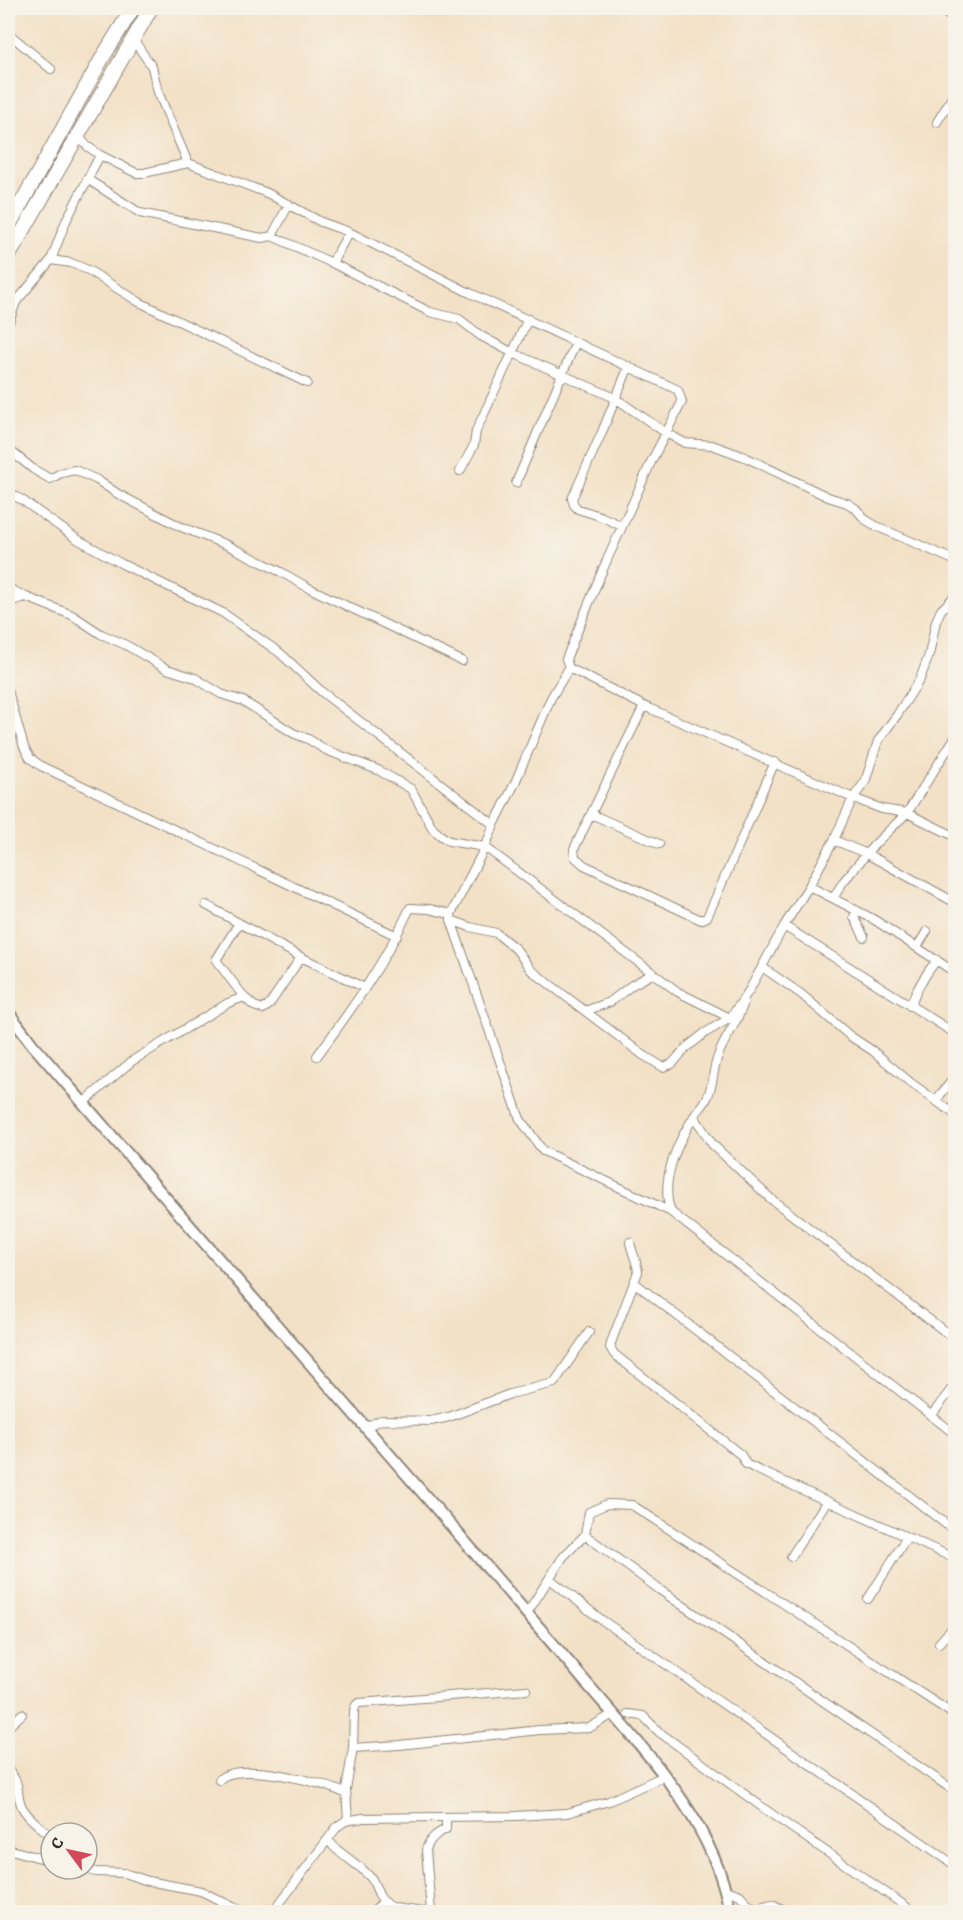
<svg xmlns="http://www.w3.org/2000/svg" width="963" height="1920" font-family="Alegreya,serif">
<style>
.lines{fill:none;stroke-linecap:round;stroke-linejoin:round}
.street-casing{stroke:#8f8679;stroke-width:10}
.secondary-casing{stroke:#8f8679;stroke-width:14}
.highway-casing{stroke:#8f8679;stroke-width:16}
.street{stroke:#fff;stroke-width:8}
.secondary{stroke:#fff;stroke-width:10}
.highway{stroke:#fff;stroke-width:14}
</style>
<rect width="100%" height="100%" fill="#f7f3e8"/>
<filter id="ink" filterUnits="userSpaceOnUse"><feTurbulence type="fractalNoise" baseFrequency=".0167" numOctaves="2"/><feDisplacementMap in="SourceGraphic" scale="12" xChannelSelector="R" yChannelSelector="G"/><feConvolveMatrix kernelMatrix="1 2 1 2 8 2 1 2 1" color-interpolation-filters="sRGB"/></filter>
<filter id="wash" filterUnits="userSpaceOnUse"><feTurbulence type="fractalNoise" baseFrequency=".008" numOctaves="4" result="noise"/><feDisplacementMap in="SourceGraphic" scale="24" xChannelSelector="R" yChannelSelector="G"/><feGaussianBlur stdDeviation="1.35" result="paint"/><feColorMatrix in="noise" values="0 0 0 0 0 0 0 0 0 0 0 0 0 0 0 0 0 1.4 0 .05"/><feComposite in="paint" operator="in"/></filter>
<g filter="url(#wash)">
<rect width="100%" height="100%" fill="#f3e1c7"/>
</g>
<g filter="url(#ink)">
<g class="lines">
<defs>
<path id="street" d="M 937,8 L 956,20
M 8,33 L 51,69
M 133,39 L 152,67 L 158,92 L 188,163 L 267,193 L 321,222 L 349,232 L 470,293 L 678,390 L 682,402 L 652,460 L 603,569 L 566,659 L 569,668 L 644,706 L 853,798 L 882,809 L 907,813 L 956,837
M 937,122 L 956,91
M 78,136 L 87,146 L 100,155 L 136,173 L 144,173 L 188,163
M 87,179 L 140,213 L 262,238 L 272,236 L 332,263 L 430,312 L 459,319 L 481,336 L 513,353 L 615,398 L 666,433 L 685,443 L 712,445 L 745,457 L 828,497 L 847,503 L 855,508 L 866,520 L 876,526 L 956,561
M 272,236 L 289,204
M 51,260 L 71,263 L 88,270 L 139,302 L 307,383
M 332,263 L 349,232
M 8,325 L 16,302 L 51,260 L 66,221 L 100,155
M 8,449 L 33,469 L 50,479 L 61,473 L 75,470 L 97,480 L 118,494 L 179,526 L 229,546 L 281,572 L 307,587 L 462,661
M 460,471 L 474,445 L 476,431 L 528,319
M 516,483 L 576,342
M 8,492 L 22,500 L 77,539 L 122,564 L 223,613 L 280,653 L 322,692 L 494,825
M 622,526 L 600,516 L 578,509 L 574,505 L 572,499 L 602,432 L 629,366
M 8,588 L 26,597
M 8,602 L 26,597 L 72,615 L 101,634 L 126,645 L 167,669 L 195,678 L 221,694 L 243,701 L 293,733 L 308,739 L 326,750 L 378,770 L 411,789 L 433,829 L 440,835 L 449,841 L 485,847 L 678,992 L 730,1018 L 750,989 L 784,926 L 809,886 L 834,840 L 867,854 L 956,903
M 569,668 L 551,698 L 514,785 L 494,825 L 485,847 L 451,914 L 451,920 L 520,1119 L 543,1151 L 671,1212
M 8,691 L 24,747 L 30,758 L 41,766 L 397,936
M 644,706 L 591,814 L 659,844
M 591,814 L 574,849 L 575,857 L 584,865 L 701,920 L 707,917 L 713,904 L 775,762
M 834,840 L 853,798 L 865,782 L 878,741 L 897,715 L 920,679 L 929,655 L 936,621 L 941,610 L 956,595
M 809,886 L 873,919 L 956,973
M 834,897 L 843,882 L 874,845 L 907,813 L 956,736
M 206,905 L 301,957 L 365,988
M 856,910 L 854,917 L 864,937
M 451,920 L 470,927 L 496,933 L 516,949 L 531,970 L 643,1055 L 663,1067 L 672,1064 L 686,1048 L 705,1033 L 730,1018
M 239,923 L 216,960 L 244,997
M 784,926 L 956,1034
M 917,947 L 927,931
M 762,967 L 801,994 L 850,1036 L 873,1051 L 911,1083 L 956,1115
M 744,1001 C 739,1022 725,1036 718,1056 C 712,1071 714,1086 706,1100 C 703,1106 698,1110 695,1115 C 678,1141 659,1181 671,1212 L 956,1435
M 910,1006 C 917,988 925,974 937,960
M 585,1011 L 610,1002 L 632,985 L 652,974
M 317,1056 C 352,1009 385,962 410,908 L 429,909 L 451,914
M 938,1101 L 940,1095 L 956,1076
M 83,1103 L 132,1061 L 228,1003 L 244,997 L 254,1006 L 263,1009 L 269,1005 L 301,957
M 694,1116 L 712,1144 L 771,1199 L 956,1340
M 630,1242 C 632,1253 637,1261 638,1272 L 612,1340 L 610,1347 L 614,1354 L 741,1455 L 746,1464 L 758,1470 L 956,1559
M 635,1283 L 956,1532
M 931,1416 L 956,1383
M 365,1427 L 381,1420 L 431,1421 L 449,1417 L 510,1394 L 554,1383 L 589,1332
M 585,1535 L 589,1512 L 607,1504 L 632,1505 L 956,1716
M 791,1557 L 827,1501
M 550,1579 L 599,1618 L 956,1866
M 868,1599 L 907,1537
M 527,1613 L 563,1557 L 585,1535 L 660,1590 L 956,1792
M 939,1643 L 956,1624
M 526,1690 L 359,1703 L 356,1705 L 354,1710 L 353,1748 L 399,1745 L 540,1730 L 589,1728 L 613,1714
M 628,1714 L 643,1716 L 659,1732 L 773,1815 L 914,1912
M 8,1727 L 22,1714
M 8,1770 C 22,1786 15,1788 21,1805 C 26,1817 41,1827 51,1836
M 219,1780 C 237,1760 325,1782 346,1794
M 348,1820 L 346,1790 L 353,1748
M 328,1840 L 336,1849 L 362,1869 L 372,1879 L 380,1897 L 387,1905 L 394,1908 L 424,1912
M 8,1849 L 51,1861
M 84,1869 L 96,1872 L 124,1873 L 148,1881 L 201,1891 L 233,1907 L 246,1911
M 726,1890 L 740,1895 L 750,1906 L 755,1908 L 772,1904 L 789,1912
M 273,1912 L 337,1827 L 345,1821 L 363,1818 L 515,1816 L 567,1813 L 609,1801 L 664,1776
M 373,1912 L 384,1902
M 431,1912 L 426,1850 C 429,1839 436,1834 446,1829 L 446,1817"/>
<path id="secondary" d="M 8,1012 L 32,1044 C 166,1199 300,1352 435,1507 C 484,1564 533,1620 582,1678 C 641,1747 714,1819 730,1912"/>
<path id="highway" d="M 8,227 L 104,55 L 133,8
M 8,257 L 151,8"/>
</defs>
<use href="#street" class="street-casing"/>
<use href="#secondary" class="secondary-casing"/>
<use href="#highway" class="highway-casing"/>
<use href="#street" class="street"/>
<use href="#secondary" class="secondary"/>
<use href="#highway" class="highway"/>
</g>
</g>
<rect width="963" height="1920" fill="none" stroke="#f7f3e8" stroke-width="30"/>
<g transform="translate(69 1851) rotate(303)"><circle r="28" fill="#f7f3e8" stroke="#a5a39c" stroke-width="1.5"/>
<path d="M0-4.5L10 22L0 15L-10 22Z" fill="#d1495b"/>
<text y="-9" font-size="16" font-weight="bold" text-anchor="middle" fill="#2b2b2b">С</text>
</g>
</svg>
